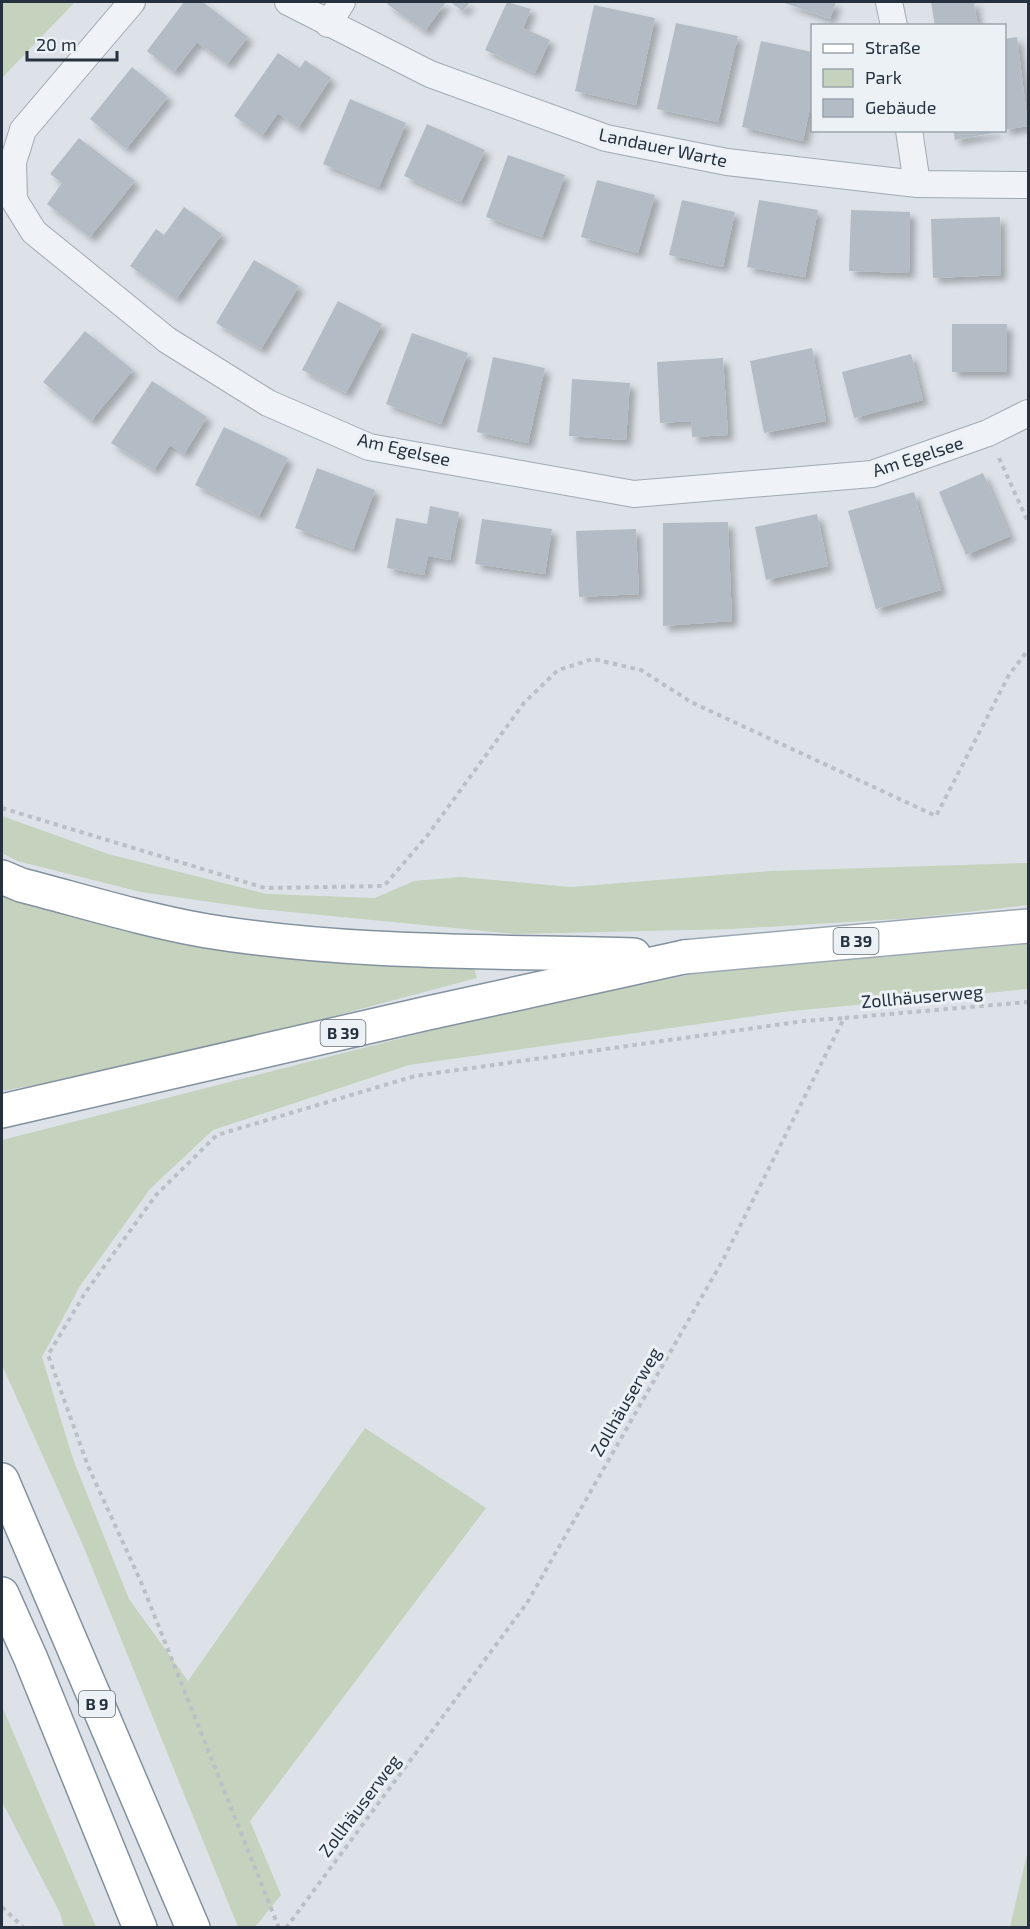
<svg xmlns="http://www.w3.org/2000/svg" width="1030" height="1929" font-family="'Exo 2',sans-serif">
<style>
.green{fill:#c5d2bd}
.building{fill:#b3bcc5;filter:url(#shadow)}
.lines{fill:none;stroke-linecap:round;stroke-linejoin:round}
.street-casing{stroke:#a1a9b2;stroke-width:28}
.primary-casing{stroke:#9ba8b4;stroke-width:36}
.highway-casing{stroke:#83919f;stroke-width:36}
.path{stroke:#bac0c6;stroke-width:4;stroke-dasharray:4.5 4.5;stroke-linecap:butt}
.street{stroke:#eff2f6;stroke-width:26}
.primary{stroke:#fff;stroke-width:33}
.highway{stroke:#fff;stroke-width:33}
.labels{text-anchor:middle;stroke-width:6;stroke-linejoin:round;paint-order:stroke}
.shield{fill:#ecf1f5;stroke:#616b76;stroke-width:1.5}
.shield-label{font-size:16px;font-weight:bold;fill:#25313f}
.street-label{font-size:18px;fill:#25313f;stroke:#ecf1f5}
</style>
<defs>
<filter id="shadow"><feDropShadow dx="5.5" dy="5.5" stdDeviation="3" flood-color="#0004"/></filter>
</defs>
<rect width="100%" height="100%" fill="#dce2e8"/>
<path class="green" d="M 2,2 L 75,2 L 2,78 Z
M 2,816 L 108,854 L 267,894 L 375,898 L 414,881 L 461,877 L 571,887 L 771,871 L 1028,863 L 1028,905 L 914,918 L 732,929 L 515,934 L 260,909 L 141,892 L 17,861 L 2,853 Z
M 2,890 L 474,967 L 477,978 L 161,1062 L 2,1091 Z
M 1028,944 L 1028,989 L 791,1011 L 409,1065 L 213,1130 L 150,1189 L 80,1286 L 42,1357 L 73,1459 L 129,1599 L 188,1681 L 365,1428 L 486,1508 L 250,1821 L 281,1895 L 255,1927 L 238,1927 L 82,1543 L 2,1365 L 2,1140 L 504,1012 L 698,973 Z
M 2,1706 L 96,1927 L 64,1927 L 60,1913 L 2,1802 Z
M 1028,1850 L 1028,1927 L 1010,1927 Z"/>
<path class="building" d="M 184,2 L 203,2 L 248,37 L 227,64 L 197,42 L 174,72 L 147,51 Z
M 389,2 L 446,2 L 425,31 L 387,4 Z
M 450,2 L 470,2 L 463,11 Z
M 507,2 L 531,9 L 523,28 L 550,40 L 535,73 L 485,50 Z
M 782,2 L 836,2 L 830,19 Z
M 931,2 L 980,2 L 974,4 L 978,26 L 935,26 Z
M 594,5 L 655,18 L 636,105 L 575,91 Z
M 676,23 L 738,36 L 718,122 L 657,109 Z
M 1017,37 L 1028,126 L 1004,130 L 1004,39 Z
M 761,41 L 812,52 L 812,98 L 803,141 L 742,127 Z
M 278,53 L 300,68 L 305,60 L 331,78 L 298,128 L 278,113 L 262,136 L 234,116 Z
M 132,67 L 168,97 L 126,149 L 90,119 Z
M 350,99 L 406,123 L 379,187 L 323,164 Z
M 427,124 L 485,150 L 461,202 L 404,176 Z
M 953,130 L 998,130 L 998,132 L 955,140 Z
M 79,138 L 135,181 L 90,237 L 47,204 L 62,183 L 50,174 Z
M 508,155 L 565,175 L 542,237 L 486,217 Z
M 597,180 L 655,195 L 638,253 L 581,237 Z
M 682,200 L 735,212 L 723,267 L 669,255 Z
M 759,200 L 818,210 L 805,277 L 747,267 Z
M 184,207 L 222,234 L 176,299 L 130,266 L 156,229 L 164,235 Z
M 851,210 L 910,212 L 909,273 L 849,271 Z
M 1000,217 L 1001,275 L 933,278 L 931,219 Z
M 254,260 L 299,286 L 261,349 L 216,323 Z
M 338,301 L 382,324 L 346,393 L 302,370 Z
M 952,324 L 1007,324 L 1006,372 L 952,372 Z
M 85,331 L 133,370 L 91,421 L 43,382 Z
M 412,333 L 468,353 L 441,424 L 386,404 Z
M 812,348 L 826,421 L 764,433 L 750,361 Z
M 911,354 L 923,400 L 854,418 L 842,372 Z
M 493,357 L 545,368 L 528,443 L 477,432 Z
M 723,358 L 728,435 L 692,437 L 691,421 L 660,423 L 657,362 Z
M 572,379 L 630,383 L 626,440 L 569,436 Z
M 152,381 L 207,417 L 184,454 L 170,445 L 154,470 L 111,443 Z
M 224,427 L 288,458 L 259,516 L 195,485 Z
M 317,468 L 375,490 L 353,549 L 295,528 Z
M 983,473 L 1010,536 L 966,555 L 939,492 Z
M 914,492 L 941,590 L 876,609 L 848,511 Z
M 430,506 L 459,512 L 450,560 L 428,556 L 424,575 L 387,568 L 396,518 L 427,524 Z
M 817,514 L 828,566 L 766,580 L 755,527 Z
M 482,519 L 552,529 L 545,574 L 475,564 Z
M 728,522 L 732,621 L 663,626 L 663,523 Z
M 636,529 L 639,594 L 579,597 L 576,531 Z"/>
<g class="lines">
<defs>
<path id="street" d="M 132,2 L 23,130 L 13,162 L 14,200 L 34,232 L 167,340 L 268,403 L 369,447 L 634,494 L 872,474 L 988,433 L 1028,413
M 288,2 L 430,74 L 606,138 L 727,162 L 917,184 L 1028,185
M 889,2 L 894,26
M 328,24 L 342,2
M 909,130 L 917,184"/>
<path id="primary" d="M 684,957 L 1028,926"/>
<path id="highway" d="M 2,877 L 21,885 C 83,901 144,920 207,931 C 348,954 492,951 634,955
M 2,1111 L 428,1013 L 684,957
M 2,1480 L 193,1928
M 2,1594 L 31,1659 L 140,1928"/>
</defs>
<use href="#street" class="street-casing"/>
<use href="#primary" class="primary-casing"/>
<use href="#highway" class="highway-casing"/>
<path class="path" d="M 999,458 L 1028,522
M 2,808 L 265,888 L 384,886 L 427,836 L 524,703 L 558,670 L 593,659 L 641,670 L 691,702 L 936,816 L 1009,675 L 1028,650
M 2,1907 L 24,1928
M 279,1928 L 141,1582 L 88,1466 L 48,1355 L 85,1293 L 156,1195 L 217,1135 L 415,1076 L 804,1021 L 844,1018
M 286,1928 L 527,1603 L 724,1258 L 844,1018 L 1028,1002"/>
<use href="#street" class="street"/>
<use href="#primary" class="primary"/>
<use href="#highway" class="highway"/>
</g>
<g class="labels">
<g class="shield">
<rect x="833.5" y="928" width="45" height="26" rx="4.5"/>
<rect x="320.5" y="1020" width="45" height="26" rx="4.5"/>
<rect x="79" y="1691" width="36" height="26" rx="4.5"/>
</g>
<g class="shield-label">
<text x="856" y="947">B 39</text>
<text x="343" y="1039">B 39</text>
<text x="97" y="1710">B 9</text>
</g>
<g class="street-label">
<text transform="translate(663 148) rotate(12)" y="6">Landauer Warte</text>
<text transform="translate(404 450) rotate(13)" y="6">Am Egelsee</text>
<text transform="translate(918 457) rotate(-18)" y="6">Am Egelsee</text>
<text transform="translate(922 997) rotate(-5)" y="6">Zollhäuserweg</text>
<text transform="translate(626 1402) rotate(-60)" y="6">Zollhäuserweg</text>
<text transform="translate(360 1806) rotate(-53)" y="6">Zollhäuserweg</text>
</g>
</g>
<rect width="1030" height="1929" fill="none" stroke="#25313f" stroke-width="6"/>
<rect x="811" y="24" width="195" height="108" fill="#ecf1f5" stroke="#9ca4ac" stroke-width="1.5"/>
<rect x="823" y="44" width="30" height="9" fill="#ffffff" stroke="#9ca4ac" stroke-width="1.5"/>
<text x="865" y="54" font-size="18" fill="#25313f">Straße</text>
<rect x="823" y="69" width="30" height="18" fill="#c5d2bd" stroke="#9ca4ac" stroke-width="1.5"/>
<text x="865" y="84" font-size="18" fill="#25313f">Park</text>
<rect x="823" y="99" width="30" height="18" fill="#b3bcc5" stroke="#9ca4ac" stroke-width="1.5"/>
<text x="865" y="114" font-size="18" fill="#25313f">Gebäude</text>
<path d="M27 51v9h90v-9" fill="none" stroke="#25313f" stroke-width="3"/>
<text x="36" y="51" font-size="18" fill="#25313f" stroke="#ecf1f5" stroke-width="4.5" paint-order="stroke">20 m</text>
</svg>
